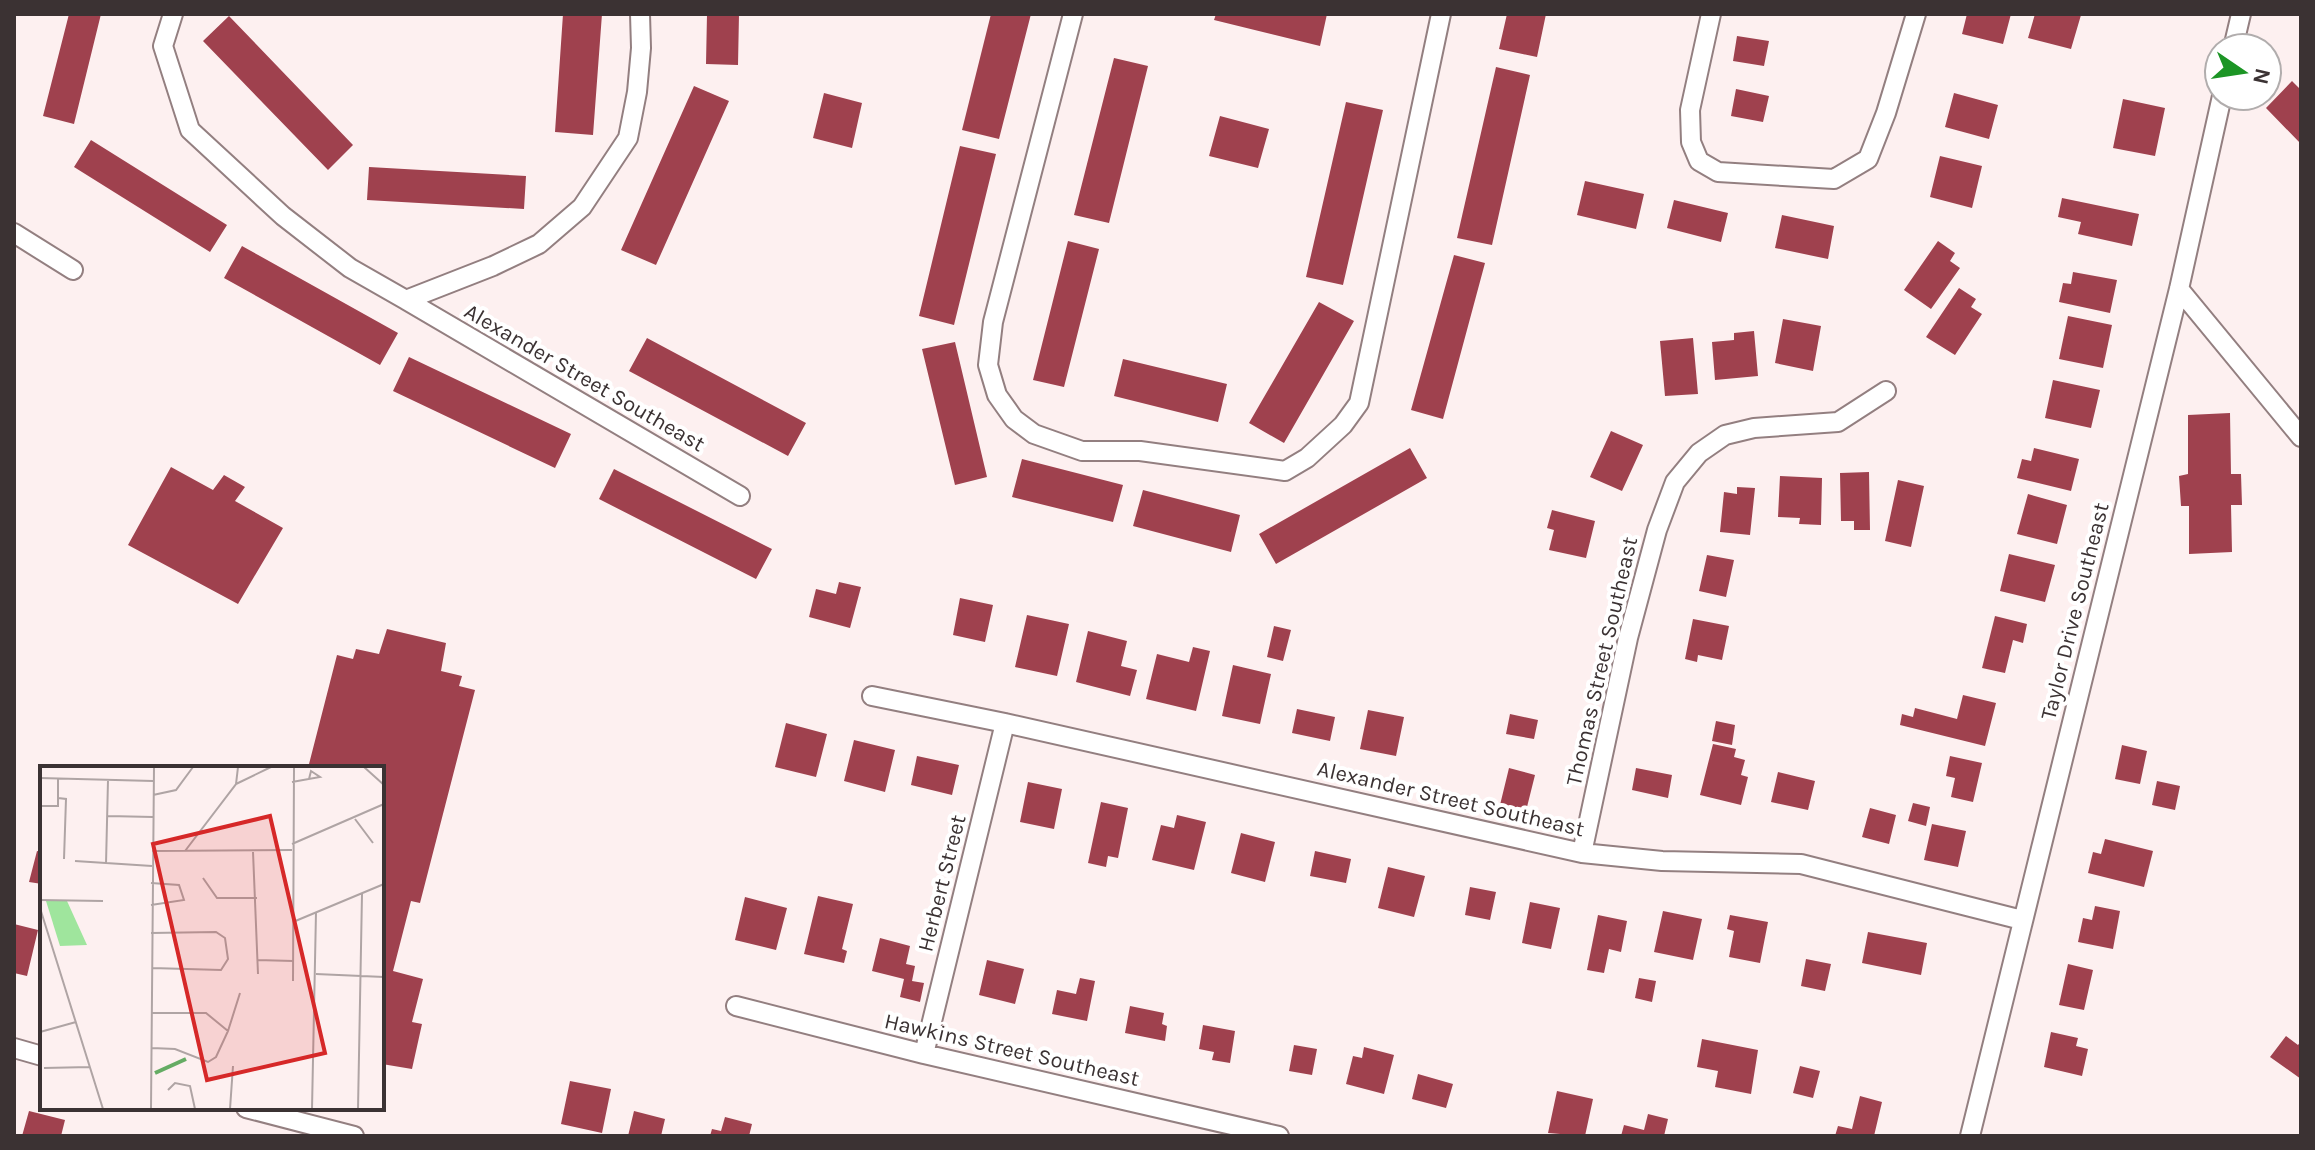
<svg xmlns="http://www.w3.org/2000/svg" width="2315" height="1150" font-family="Karla,sans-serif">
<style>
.building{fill:#9f414e}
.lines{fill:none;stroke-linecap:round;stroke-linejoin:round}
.minor-casing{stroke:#937f80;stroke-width:22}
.minor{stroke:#fff;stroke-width:18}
.labels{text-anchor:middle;stroke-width:8;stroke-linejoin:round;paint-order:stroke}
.street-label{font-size:22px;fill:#3b3233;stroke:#fff}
.inset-river{fill:none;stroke:#65ac64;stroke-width:4}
.inset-road{fill:none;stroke:#afa4a4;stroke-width:2}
.view{fill:#d62828;fill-opacity:0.15;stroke:#d62828;stroke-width:4}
.inset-edge{fill:none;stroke:#3b3233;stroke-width:4}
</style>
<rect width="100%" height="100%" fill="#fdf0f0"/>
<path class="building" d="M 69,14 L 101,14 L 74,124 L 43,116 Z
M 563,14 L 602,14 L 593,135 L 555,132 Z
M 707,14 L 739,14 L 738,65 L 706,64 Z
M 991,14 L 1031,14 L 999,139 L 962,130 Z
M 1216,14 L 1327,14 L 1320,46 L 1214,20 Z
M 1507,14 L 1546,14 L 1537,57 L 1499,49 Z
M 1967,14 L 2011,14 L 2003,44 L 1962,34 Z
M 2035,14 L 2081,15 L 2071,49 L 2028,38 Z
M 229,16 L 353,145 L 328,170 L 203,41 Z
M 1737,36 L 1769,41 L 1764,66 L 1733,61 Z
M 1114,58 L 1148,66 L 1109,223 L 1074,215 Z
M 1496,67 L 1530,75 L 1492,245 L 1457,238 Z
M 2292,81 L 2301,90 L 2301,144 L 2266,108 Z
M 694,86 L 729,101 L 656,265 L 621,250 Z
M 1736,89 L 1769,96 L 1763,122 L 1731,116 Z
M 824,93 L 862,103 L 852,148 L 813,138 Z
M 1954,93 L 1998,105 L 1989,139 L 1945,127 Z
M 2123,99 L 2165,108 L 2155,156 L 2113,148 Z
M 1346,102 L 1383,110 L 1343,285 L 1306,277 Z
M 1220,116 L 1269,129 L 1258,168 L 1209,156 Z
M 91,140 L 227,225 L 210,252 L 74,167 Z
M 960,146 L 996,154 L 954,325 L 919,316 Z
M 1940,156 L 1982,166 L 1972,208 L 1930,197 Z
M 369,167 L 526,176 L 524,209 L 367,200 Z
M 1585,181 L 1644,194 L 1636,229 L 1577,215 Z
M 2062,198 L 2139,214 L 2132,246 L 2078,234 L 2081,222 L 2058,217 Z
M 1674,200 L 1728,213 L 1721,242 L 1667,228 Z
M 1782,215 L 1834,226 L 1828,259 L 1775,248 Z
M 1068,241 L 1099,249 L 1064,387 L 1033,380 Z
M 1938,241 L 1955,253 L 1950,261 L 1960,268 L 1931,309 L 1904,290 Z
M 242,246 L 398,333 L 380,365 L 224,278 Z
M 1454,255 L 1485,263 L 1443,419 L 1411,410 Z
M 2073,272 L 2117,280 L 2110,313 L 2059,302 L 2063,283 L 2071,284 Z
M 1959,288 L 1976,299 L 1971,307 L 1982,314 L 1955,355 L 1926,337 Z
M 1319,302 L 1354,321 L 1284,443 L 1249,423 Z
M 2068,316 L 2112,325 L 2103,368 L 2059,359 Z
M 1783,319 L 1821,326 L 1813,371 L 1775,363 Z
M 1754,331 L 1758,376 L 1715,380 L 1712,342 L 1734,340 L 1734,333 Z
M 647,338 L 806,423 L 788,456 L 629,371 Z
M 1693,338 L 1698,394 L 1665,396 L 1660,341 Z
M 955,342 L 987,477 L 955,485 L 922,349 Z
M 409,357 L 571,434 L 555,468 L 393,391 Z
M 1123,359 L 1227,384 L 1218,422 L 1114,396 Z
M 2053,380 L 2100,390 L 2091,428 L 2045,418 Z
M 2230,413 L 2231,474 L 2241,474 L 2242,505 L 2231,505 L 2232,552 L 2189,554 L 2189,506 L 2181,506 L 2179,476 L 2188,474 L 2188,415 Z
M 1611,431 L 1643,445 L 1622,491 L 1590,477 Z
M 1410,448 L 1427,478 L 1276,564 L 1259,534 Z
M 2034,448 L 2079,459 L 2071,491 L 2017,478 L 2022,459 L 2031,461 Z
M 1022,459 L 1123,485 L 1113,522 L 1012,497 Z
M 171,467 L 213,490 L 224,475 L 245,487 L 235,501 L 283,528 L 238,604 L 128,545 Z
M 614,469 L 772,549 L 756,579 L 599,499 Z
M 1869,472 L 1870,530 L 1854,530 L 1854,521 L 1841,521 L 1840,473 Z
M 1780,476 L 1822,478 L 1821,525 L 1799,524 L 1800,518 L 1778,517 Z
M 1898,480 L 1924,486 L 1911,547 L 1885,541 Z
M 1737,487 L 1755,488 L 1750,535 L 1720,532 L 1724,492 L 1737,494 Z
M 1143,490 L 1240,515 L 1231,552 L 1133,526 Z
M 2028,494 L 2067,505 L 2057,544 L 2017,534 Z
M 1552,510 L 1595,521 L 1586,558 L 1549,550 L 1554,530 L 1547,528 Z
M 2009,554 L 2055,565 L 2045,602 L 2000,591 Z
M 1707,555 L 1734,560 L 1726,597 L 1699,591 Z
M 839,582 L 861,587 L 850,628 L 809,617 L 816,589 L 836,594 Z
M 960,598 L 993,605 L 985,642 L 953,635 Z
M 1027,615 L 1069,624 L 1057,676 L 1015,667 Z
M 1995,616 L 2027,624 L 2023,643 L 2013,640 L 2005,673 L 1982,668 Z
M 1693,619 L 1729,626 L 1722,660 L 1698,655 L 1697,662 L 1685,659 Z
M 1274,626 L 1291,630 L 1283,661 L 1267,657 Z
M 387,629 L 446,643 L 441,671 L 462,676 L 459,686 L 475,690 L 420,903 L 411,901 L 393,971 L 423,979 L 412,1022 L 422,1024 L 412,1069 L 382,1064 L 382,768 L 308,768 L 337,655 L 353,659 L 356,649 L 379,654 Z
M 1088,631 L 1127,641 L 1121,666 L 1137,670 L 1130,696 L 1076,682 Z
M 1193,647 L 1210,651 L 1196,711 L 1146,699 L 1157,654 L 1189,662 Z
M 1233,665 L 1271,674 L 1260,724 L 1222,716 Z
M 1963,695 L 1996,703 L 1985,746 L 1900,725 L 1902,714 L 1913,717 L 1915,708 L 1957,719 Z
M 1297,709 L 1335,717 L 1330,741 L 1292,733 Z
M 1368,710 L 1404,717 L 1396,756 L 1360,749 Z
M 1510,714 L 1538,720 L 1534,739 L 1506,734 Z
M 1716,721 L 1735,725 L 1732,745 L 1712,741 Z
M 786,723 L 827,734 L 816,777 L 775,767 Z
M 854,740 L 895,750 L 885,792 L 844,781 Z
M 1713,744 L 1736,749 L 1734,757 L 1745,760 L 1741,775 L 1748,777 L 1741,805 L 1700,795 Z
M 2122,745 L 2147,751 L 2140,784 L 2115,779 Z
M 917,756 L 959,765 L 952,795 L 911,785 Z
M 1950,756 L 1982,763 L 1973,802 L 1951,797 L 1955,778 L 1946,776 Z
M 1509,768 L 1535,775 L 1526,811 L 1500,805 Z
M 1636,768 L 1672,775 L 1668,798 L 1632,790 Z
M 1778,772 L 1815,781 L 1808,810 L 1771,802 Z
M 2157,781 L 2180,786 L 2175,810 L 2152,805 Z
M 1028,782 L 1062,789 L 1054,829 L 1020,822 Z
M 1101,802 L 1128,808 L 1118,858 L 1108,856 L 1106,867 L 1088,863 Z
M 1913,803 L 1930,807 L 1926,826 L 1908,821 Z
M 1870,808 L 1896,815 L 1889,844 L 1862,837 Z
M 1177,815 L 1206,822 L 1194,870 L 1152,860 L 1161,825 L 1174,828 Z
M 1932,824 L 1966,831 L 1958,867 L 1924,860 Z
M 1241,833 L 1275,842 L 1265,882 L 1231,873 Z
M 2105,839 L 2153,851 L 2144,887 L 2088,873 L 2093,852 L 2101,854 Z
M 37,851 L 42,852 L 42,884 L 29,882 Z
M 1315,851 L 1351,859 L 1346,883 L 1310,876 Z
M 1388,867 L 1425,876 L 1414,917 L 1378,908 Z
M 1470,887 L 1496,892 L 1490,920 L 1465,915 Z
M 818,896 L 853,904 L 842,949 L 847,951 L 844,963 L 804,954 Z
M 745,897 L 787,908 L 776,950 L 735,940 Z
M 1530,902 L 1560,908 L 1551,949 L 1522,943 Z
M 2095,906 L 2120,911 L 2113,949 L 2078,942 L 2083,918 L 2092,920 Z
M 1663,911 L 1702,919 L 1693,960 L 1654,952 Z
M 1598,915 L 1627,921 L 1621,952 L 1609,949 L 1604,973 L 1587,970 Z
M 1730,915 L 1768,922 L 1760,963 L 1729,957 L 1734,931 L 1727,929 Z
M 14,924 L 38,930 L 27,976 L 14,973 Z
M 1868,932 L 1927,943 L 1921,975 L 1862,963 Z
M 880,938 L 910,946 L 906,964 L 915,966 L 912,981 L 924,983 L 920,1002 L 900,997 L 904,979 L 872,971 Z
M 1806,959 L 1831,964 L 1825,991 L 1801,986 Z
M 987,960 L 1024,969 L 1015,1004 L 979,995 Z
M 2068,964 L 2093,970 L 2084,1010 L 2059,1005 Z
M 1080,978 L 1095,981 L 1087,1021 L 1052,1014 L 1057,990 L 1076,994 Z
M 1639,978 L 1656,981 L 1652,1002 L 1635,998 Z
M 1130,1006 L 1164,1013 L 1162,1024 L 1167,1026 L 1165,1041 L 1125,1033 Z
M 1203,1025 L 1235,1031 L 1230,1063 L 1212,1060 L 1214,1052 L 1199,1049 Z
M 2051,1032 L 2078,1038 L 2076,1046 L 2088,1049 L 2082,1076 L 2044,1067 Z
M 2286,1036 L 2298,1045 L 2301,1041 L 2301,1079 L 2270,1057 Z
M 1702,1039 L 1758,1050 L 1751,1094 L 1715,1087 L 1718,1071 L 1697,1067 Z
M 1294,1045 L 1317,1049 L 1312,1075 L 1289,1071 Z
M 1364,1047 L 1394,1055 L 1384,1094 L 1346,1084 L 1353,1056 L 1362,1058 Z
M 1800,1066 L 1820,1071 L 1813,1098 L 1793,1093 Z
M 1418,1074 L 1453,1084 L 1446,1108 L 1412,1099 Z
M 570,1081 L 611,1089 L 602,1133 L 561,1124 Z
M 1557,1091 L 1593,1099 L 1585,1136 L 1548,1133 Z
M 1860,1096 L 1882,1102 L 1874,1136 L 1835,1136 L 1838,1126 L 1852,1129 Z
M 29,1111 L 65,1120 L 61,1136 L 22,1136 Z
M 634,1111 L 665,1119 L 661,1136 L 628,1136 Z
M 1648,1114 L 1668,1119 L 1664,1136 L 1621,1136 L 1624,1125 L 1644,1130 Z
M 725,1117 L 752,1124 L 749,1136 L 710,1136 L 712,1129 L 721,1131 Z"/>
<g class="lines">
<defs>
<path id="minor" d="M 173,14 L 163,46 L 190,130 L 283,216 L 350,268 L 406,300 L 493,266 L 539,244 L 582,207 L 628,138 L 637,92 L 641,48 L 640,14
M 1073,14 L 993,322 L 988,365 L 997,395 L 1014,419 L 1034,434 L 1082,451 L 1140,451 L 1285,471 L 1307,458 L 1343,425 L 1359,403 L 1441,14
M 1711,14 L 1690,110 L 1691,142 L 1699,161 L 1718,172 L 1834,179 L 1868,159 L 1886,113 L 1916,14
M 2233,48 L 2241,14
M 14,233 L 73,270
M 2179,289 L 2301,437
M 406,300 L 740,496
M 872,696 L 1005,723 L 1582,853 L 1662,861 L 1801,864 L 2022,920
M 1582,853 L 1628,638 L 1657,530 L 1675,482 L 1699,453 L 1725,435 L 1754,428 L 1838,422 L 1886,391
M 736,1006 L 924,1054 L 1279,1136
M 14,1048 L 42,1056
M 924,1054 L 1005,723
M 246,1108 L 354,1136
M 1970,1136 L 2179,289 L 2222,96"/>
</defs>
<use href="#minor" class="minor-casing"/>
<use href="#minor" class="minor"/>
</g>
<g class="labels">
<g class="street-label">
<text transform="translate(585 377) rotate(30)" y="8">Alexander Street Southeast</text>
<text transform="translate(2074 611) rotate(-76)" y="8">Taylor Drive Southeast</text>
<text transform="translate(1601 661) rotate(-77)" y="8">Thomas Street Southeast</text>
<text transform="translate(1451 798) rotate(13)" y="8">Alexander Street Southeast</text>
<text transform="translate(941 883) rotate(-76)" y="8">Herbert Street</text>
<text transform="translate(1012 1049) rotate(13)" y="8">Hawkins Street Southeast</text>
</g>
</g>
<g transform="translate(40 766)">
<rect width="344" height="344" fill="#fdf0f0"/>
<path d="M 6,135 L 27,135 L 47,179 L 20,180 Z" fill="#9fe59d"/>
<path class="inset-river" d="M 115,307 L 146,293"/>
<path class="inset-road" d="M 324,1 L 344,19M 0,12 L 113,15M 252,16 L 280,11 L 271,5 L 269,13M 196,18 L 231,1M 113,29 L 136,24 L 153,1M 18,32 L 26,33 L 24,93M 0,40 L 18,40 L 18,12M 68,50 L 113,51M 315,53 L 333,77M 252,78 L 344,38M 112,85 L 252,84M 145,85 L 196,18 L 198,1M 213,86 L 218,208M 35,95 L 112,100M 66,98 L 68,14M 163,112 L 177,132 L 217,132M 0,134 L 63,135M 111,139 L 144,134 L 139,119 L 111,117M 0,142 L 63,343M 253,156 L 344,118M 111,167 L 176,166 L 185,172 L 188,193 L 181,204 L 112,202M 217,194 L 253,195M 276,208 L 344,211M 253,215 L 254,1M 188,265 L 200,227M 0,266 L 36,256M 112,282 L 135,283 L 168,296 L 176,291 L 188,265 L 166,247 L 112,247M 4,302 L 50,301M 128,324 L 135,317 L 150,320 L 155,343M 111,343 L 114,1M 190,343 L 193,300M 272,343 L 276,146M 318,343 L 322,128"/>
<path class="view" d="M 230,50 L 285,287 L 167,314 L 113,78 Z"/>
<rect width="344" height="344" class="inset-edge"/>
</g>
<rect width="2315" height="1150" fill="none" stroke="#3b3233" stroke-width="32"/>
<g transform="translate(2243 72) rotate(103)"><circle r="38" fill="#ffffff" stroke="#b1adad" stroke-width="2"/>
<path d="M0-6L14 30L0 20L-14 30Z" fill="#1c9525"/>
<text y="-12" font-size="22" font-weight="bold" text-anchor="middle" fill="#3b3233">N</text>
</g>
</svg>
